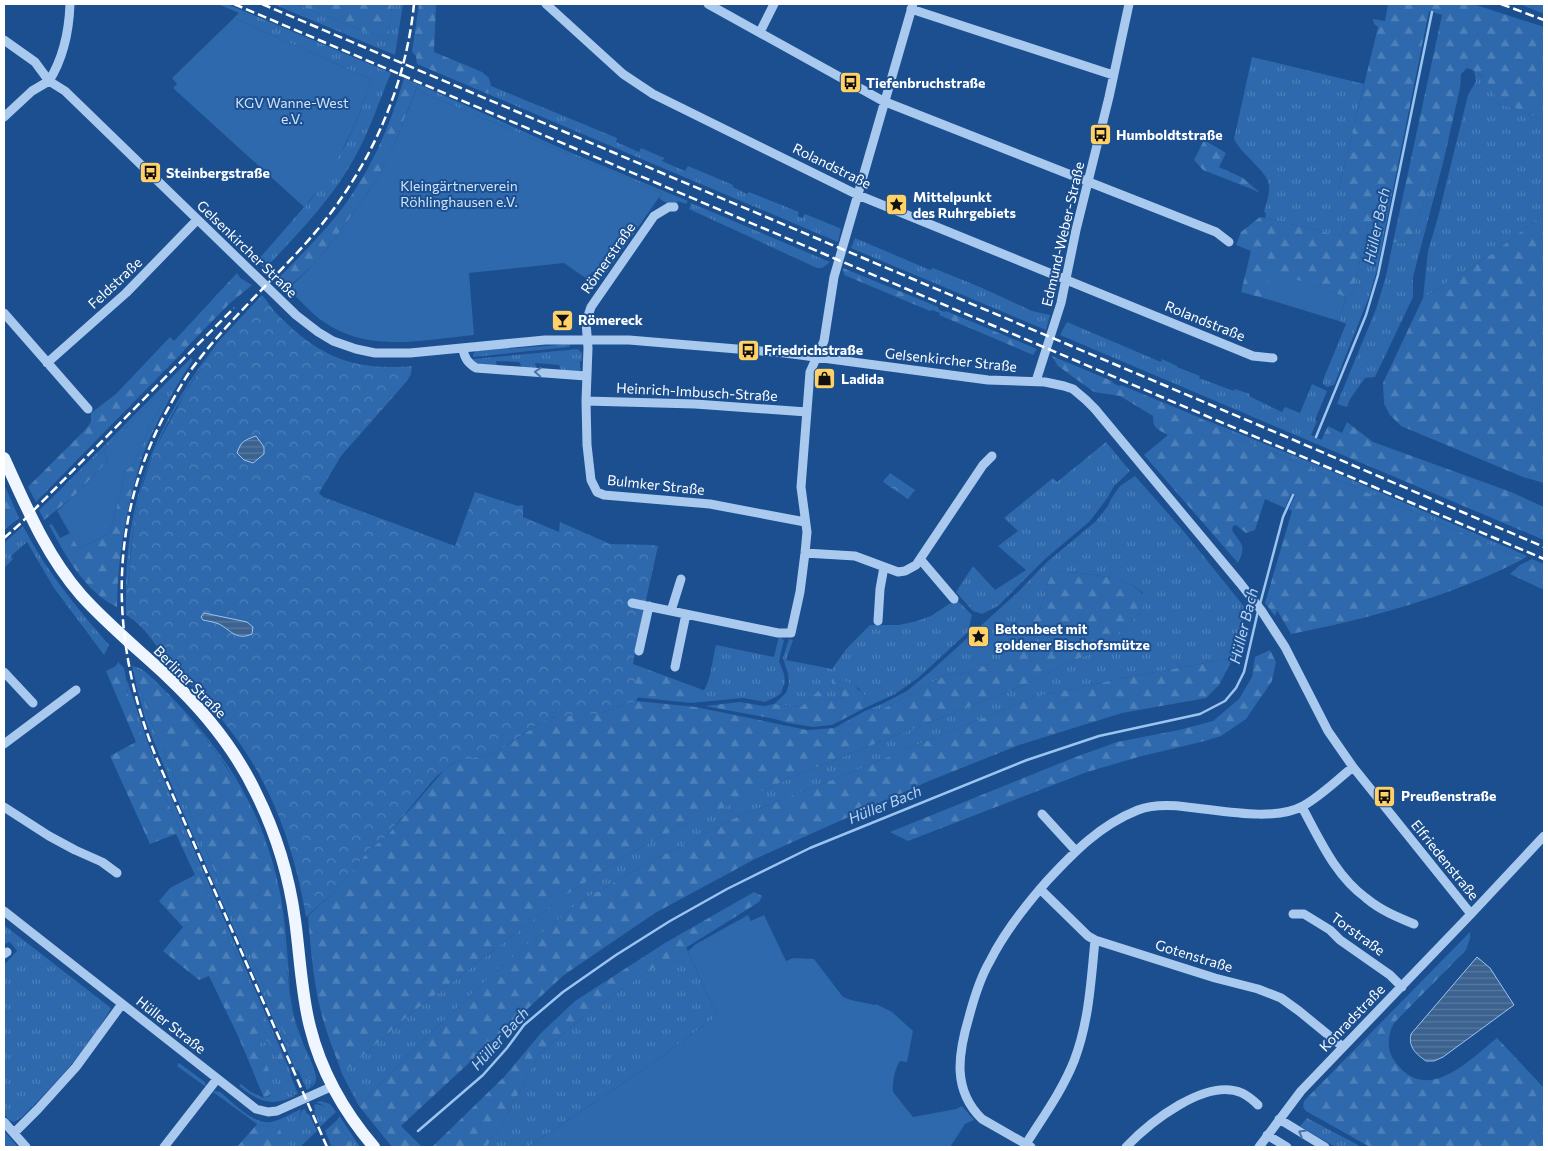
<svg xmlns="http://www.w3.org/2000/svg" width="1548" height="1151" font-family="Commissioner,sans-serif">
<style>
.grass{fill:url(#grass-tufts)}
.forest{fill:url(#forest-firs)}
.park{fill:url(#park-crowns)}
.garden{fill:#2e69ad}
.water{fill:url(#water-rules);stroke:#9cc4f0}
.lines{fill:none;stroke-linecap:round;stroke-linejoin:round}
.stream{stroke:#9cc4f0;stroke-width:2.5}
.minor{stroke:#a9c9ee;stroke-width:9}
.major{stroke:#f0f6ff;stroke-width:12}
.rail{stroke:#fff;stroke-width:2.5;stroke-dasharray:9 4;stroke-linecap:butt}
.oneway{stroke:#4674ac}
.labels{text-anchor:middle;stroke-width:4;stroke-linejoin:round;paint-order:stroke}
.poi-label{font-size:14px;font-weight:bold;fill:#fff;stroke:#1b4f8f;text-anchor:start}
.park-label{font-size:14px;fill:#cfe3fa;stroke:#1b4f8f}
.street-label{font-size:14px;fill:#fff;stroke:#1b4f8f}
.water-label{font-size:15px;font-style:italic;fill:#b5d3f5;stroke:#1b4f8f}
</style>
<defs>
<pattern id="grass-tufts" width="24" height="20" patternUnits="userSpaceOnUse" patternTransform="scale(1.25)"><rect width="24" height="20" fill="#2e69ad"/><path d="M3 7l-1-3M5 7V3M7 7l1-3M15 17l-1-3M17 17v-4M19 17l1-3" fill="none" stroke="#4d80b9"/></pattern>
<pattern id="forest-firs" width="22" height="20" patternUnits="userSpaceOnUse" patternTransform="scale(1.25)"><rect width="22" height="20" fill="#2e69ad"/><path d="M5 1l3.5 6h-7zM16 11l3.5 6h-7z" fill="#4d80b9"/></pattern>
<pattern id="park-crowns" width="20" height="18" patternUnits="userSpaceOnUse" patternTransform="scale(1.25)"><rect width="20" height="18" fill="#2e69ad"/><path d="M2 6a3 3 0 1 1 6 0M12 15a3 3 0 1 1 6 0" fill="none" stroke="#4d80b9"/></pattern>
<pattern id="water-rules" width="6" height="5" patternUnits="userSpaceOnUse" patternTransform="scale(1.25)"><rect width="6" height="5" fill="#3c6290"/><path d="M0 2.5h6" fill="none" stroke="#597aa1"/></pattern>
</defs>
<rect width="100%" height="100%" fill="#1b4f8f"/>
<path class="grass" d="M 218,4 L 227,4 L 391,73 C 379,101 370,130 355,157 C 331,201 297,234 264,270 L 258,260 L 312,198 L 346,144 L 360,112 L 372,80 L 234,18 L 239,13 Z
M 273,4 L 295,4 L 388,40 L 392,4 L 403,4 L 395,55 Z
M 1252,57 L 1364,84 L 1339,188 L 1352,191 L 1341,236 L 1265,218 L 1266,213 L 1264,212 C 1266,204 1270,194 1269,185 C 1268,172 1241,154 1234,139 Z
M 1474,70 L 1490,83 L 1498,104 L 1518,109 L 1544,121 L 1544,210 L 1538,218 L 1492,254 L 1423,298 L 1428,251 L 1438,217 L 1468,95 L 1476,81 Z
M 418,84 L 567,151 L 688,201 L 686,204 L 678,201 L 677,204 C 670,204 664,203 659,198 L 662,193 L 416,90 Z
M 491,86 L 617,138 L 616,142 L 639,152 L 641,148 L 664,158 L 662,161 L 685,171 L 688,166 L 733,185 L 733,187 L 747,194 L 749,192 L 799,212 L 798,216 L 802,218 L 805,214 L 837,227 L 841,229 L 838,242 L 488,94 Z
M 1444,159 L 1413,277 L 1413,297 L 1375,377 L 1365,378 L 1350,399 L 1347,407 L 1337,404 L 1376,309 L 1386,276 L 1393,242 L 1405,243 L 1413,235 L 1433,174 Z
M 691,203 L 830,262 L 822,268 L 817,268 L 689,209 Z
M 1387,219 L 1378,266 L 1369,297 L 1334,385 L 1327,387 L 1323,384 L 1323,380 L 1346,324 L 1339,321 L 1346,297 L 1351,294 L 1354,287 L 1368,225 Z
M 855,238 L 930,270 L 933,268 L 980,287 L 1032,311 L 1050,315 L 1046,330 L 851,248 Z
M 1067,322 L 1161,362 L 1162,359 L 1177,366 L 1177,367 L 1200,376 L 1199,378 L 1234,391 L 1235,389 L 1250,394 L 1249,396 L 1282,412 L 1285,407 L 1300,413 L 1312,384 L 1327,391 L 1315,420 L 1317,421 L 1311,435 L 1322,440 L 1319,445 L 1060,335 Z
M 217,343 C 185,391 153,440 139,496 C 130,531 131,568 126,602 C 124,500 156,423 217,343 Z
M 571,344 L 569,347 L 473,357 L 473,354 L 476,351 Z
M 578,349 L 582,353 L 582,361 L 580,361 L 580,367 L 581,369 L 579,372 L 562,372 L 559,365 L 535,363 L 537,370 L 523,369 L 519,362 L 496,361 L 497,367 C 488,367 476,369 473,359 Z
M 184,350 L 184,351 L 37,501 Z
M 191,358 L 193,360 C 172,391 156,423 142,457 L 137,455 L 151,424 L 166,397 L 160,393 L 104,450 L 41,509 Z
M 1191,414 L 1322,467 L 1527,556 L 1523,559 L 1244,440 Z
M 1106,442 L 1130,471 L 1114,486 L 1108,497 L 1090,521 L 1045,559 L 998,606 L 982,614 L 973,611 L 956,592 L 973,566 L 995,590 L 1026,570 L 998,546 L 1018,531 L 1004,518 L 1053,478 L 1057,482 Z
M 1135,476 L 1181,528 L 1246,609 L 1233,658 L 1133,676 L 1034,697 L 832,780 L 737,817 L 646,864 L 580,902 L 499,968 L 412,1051 L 359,1106 L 342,1074 L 409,1015 L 563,897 L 625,856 L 681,826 L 735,802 L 814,768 L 1031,682 L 1059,667 L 1087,655 L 1126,627 L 1143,610 L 1143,593 C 1139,590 1135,586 1130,584 C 1114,576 1071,571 1052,572 L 1049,577 L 1046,593 L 1040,609 L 1029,628 L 1015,645 L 1002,656 L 989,664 L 967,673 L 946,675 L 883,709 L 865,711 L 884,703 L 907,691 L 930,672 L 1018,592 L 1047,562 L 1095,522 L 1108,506 L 1111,499 L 1120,486 Z
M 23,526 C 46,571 77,608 109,645 L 104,655 L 54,588 L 27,542 L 11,556 L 13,559 L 4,568 L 4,543 Z
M 958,601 L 972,615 L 968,632 L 918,678 L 895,694 L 865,708 L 866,697 L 858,688 L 837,679 L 831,683 L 831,686 L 839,688 L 842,692 L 841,698 L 834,700 L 818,692 L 801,707 L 774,704 L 786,693 L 789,684 L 788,674 L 783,658 L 789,639 L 793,640 L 786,660 L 832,669 L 847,648 L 870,625 L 899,625 L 917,621 L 931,616 L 949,604 Z
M 779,636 L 784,640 L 779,661 L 784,674 L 785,682 L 781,693 L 776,697 L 765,702 L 743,698 L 691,703 C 711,693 711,665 716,645 L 774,657 Z
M 132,666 L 140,668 L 148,674 C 216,738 264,804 281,898 C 288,937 287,976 294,1015 C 296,1023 299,1032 302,1040 C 305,1050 317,1070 316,1079 C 316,1083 313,1086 311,1089 L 314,1080 L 310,1088 L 307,1090 L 298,1070 L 296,1071 L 178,801 L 146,722 L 136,684 L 138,684 L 146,710 L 302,1076 L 309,1078 L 312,1073 L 300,1040 L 295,1020 L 287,968 L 284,935 L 259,829 L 250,810 L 227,767 L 199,729 L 161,688 L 139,670 L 133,669 Z
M 127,680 L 149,746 L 291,1073 L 290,1074 L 298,1094 L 295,1095 L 286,1092 L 295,1096 C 271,1107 259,1102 239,1086 L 241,1084 L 251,1092 L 264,1098 L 270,1096 L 272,1080 L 258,1042 L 268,1041 L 280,1063 L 286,1065 L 166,799 L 133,715 L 128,701 Z
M 4,925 L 111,1008 C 92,1043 64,1074 37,1102 C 30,1108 23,1118 14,1122 L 9,1120 L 4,1114 L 4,965 L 17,951 L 10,942 L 4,944 Z
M 686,947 L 717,1016 L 647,1067 L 528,1147 L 486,1147 L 502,1125 L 538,1055 L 584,1016 L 636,979 Z
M 179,1063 L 205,1082 L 206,1087 L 177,1066 Z
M 214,1091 L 220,1092 C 233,1102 253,1125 271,1122 C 281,1120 292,1113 301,1109 L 299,1119 L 302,1110 L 305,1109 L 307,1114 L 309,1114 L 317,1131 L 300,1147 L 290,1147 L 279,1129 L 257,1124 L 213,1092 Z
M 321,1101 L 330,1104 L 336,1112 L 320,1127 L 314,1111 L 315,1110 L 314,1105 L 317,1104 L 326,1107 L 316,1102 Z
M 340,1116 L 342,1120 L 360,1147 L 353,1147 L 337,1120 Z
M 1307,1118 L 1358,1145 L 1358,1147 L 1335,1147 L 1300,1126 Z
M 4,1131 L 17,1146 L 16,1147 L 4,1147 Z"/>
<path class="forest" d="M 295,4 L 392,4 L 388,40 Z
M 419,4 L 436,4 L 434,52 L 482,72 L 489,78 L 491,86 L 488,94 L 417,64 L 416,56 L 412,52 Z
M 1388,4 L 1473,4 L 1544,27 L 1544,121 L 1518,109 L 1498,104 C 1491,86 1487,75 1467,68 L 1461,74 L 1460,88 L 1444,159 L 1433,174 L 1413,235 L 1405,243 L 1393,242 L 1442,15 L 1429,11 L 1387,219 L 1368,225 L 1354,287 L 1351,294 L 1346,297 L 1273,272 L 1263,298 L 1241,292 L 1251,251 L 1236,245 L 1241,232 L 1260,217 L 1341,236 L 1351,192 L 1339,188 L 1378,27 L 1374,24 L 1373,19 L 1385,21 Z
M 1520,4 L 1544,4 L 1544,14 Z
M 404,78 L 418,84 L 395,143 L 377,179 L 337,236 L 313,265 L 284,291 L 275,282 C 296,260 318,238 337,215 C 369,175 390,127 404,78 Z
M 1204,140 L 1226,153 L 1219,167 L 1243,178 L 1259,192 L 1203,170 L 1194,160 Z
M 1544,210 L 1544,483 L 1523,477 L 1401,426 L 1390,415 L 1384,404 L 1383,383 L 1423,298 L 1492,254 L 1538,218 Z
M 843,268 L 938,307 L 938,309 L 944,312 L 946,311 L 1037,349 L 1033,355 L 939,315 L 940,313 L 932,310 L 930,311 L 844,275 Z
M 237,273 L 240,278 L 252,285 L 229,304 L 36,502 L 28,487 L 86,429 L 91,422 L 91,413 L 116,394 L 170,337 L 174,341 Z
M 1052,356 L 1112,381 L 1113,383 L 1119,386 L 1121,385 L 1191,414 L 1244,440 L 1523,559 C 1450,597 1371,618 1291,634 L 1277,610 L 1275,616 L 1265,603 L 1292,511 L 1289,509 L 1295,496 L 1291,494 L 1285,508 L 1265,499 L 1255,530 L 1246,533 L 1236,525 L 1233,526 L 1232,530 C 1241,546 1247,543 1238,563 L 1144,455 L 1168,435 C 1158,429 1153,430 1153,416 L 1120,396 L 1094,392 L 1058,366 Z
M 1347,422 L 1373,442 L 1511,492 L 1544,507 L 1544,540 L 1319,445 L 1328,426 L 1342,433 Z
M 104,450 L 108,461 L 74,496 L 44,520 L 39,510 Z
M 137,455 L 142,457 C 126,509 118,553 117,607 C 85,592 65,555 49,525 L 52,524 L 60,538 L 70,533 L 79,549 L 110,533 L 126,470 L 133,465 Z
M 4,484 L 19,518 L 4,530 L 5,510 Z
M 1532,559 L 1544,564 L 1544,590 L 1510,574 L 1520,565 Z
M 1052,572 C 1070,571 1114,576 1130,584 C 1135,586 1139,591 1143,594 L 1143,610 L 1126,627 L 1087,655 L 1059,667 L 1031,682 L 814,768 L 681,826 L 625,856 L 563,897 L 409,1015 L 342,1074 C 337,1058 330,1043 325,1026 C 314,991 311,953 308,916 L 336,890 L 371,848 L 384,839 L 446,768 L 458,761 L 495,753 L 545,720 L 558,716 L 598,714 L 636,701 L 696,707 L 807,730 L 834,728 L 865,711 L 883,709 L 946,675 L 967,673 L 989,664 L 1002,656 L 1015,645 L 1029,628 L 1040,609 L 1046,593 L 1049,577 Z
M 416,586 L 640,628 L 633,664 L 706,691 L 699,699 L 691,703 L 634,697 Z
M 1270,650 L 1276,662 L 1272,681 L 1246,719 L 1221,736 L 1205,741 L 1142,756 L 1087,772 L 908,841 L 890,832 L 1073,758 L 1117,742 L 1179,730 L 1213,721 L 1239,699 L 1252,677 L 1255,657 Z
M 1233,658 L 1219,685 L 1206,698 L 1122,713 L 1019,745 L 929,781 L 755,859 L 655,913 L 564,975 L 401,1126 L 422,1147 L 392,1147 L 359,1106 L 412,1051 L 499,968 L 580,902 L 646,864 L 737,817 L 832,780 L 1034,697 L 1133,676 Z
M 118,662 L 124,668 L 128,689 L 127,690 L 129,701 L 166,799 L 286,1065 L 280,1063 L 268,1041 L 259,1042 L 272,1080 L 274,1086 L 271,1094 L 264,1098 L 239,1038 L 209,976 L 199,980 L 163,951 L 183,927 L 159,901 L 170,888 L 195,875 L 176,834 L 150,844 L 110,756 L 136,742 L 106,671 L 116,666 Z
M 133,669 L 145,672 L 150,677 C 217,742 263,810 280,903 C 286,937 286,973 292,1008 C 296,1031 305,1051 312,1073 L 313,1076 L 309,1078 L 302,1076 L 146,710 L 138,684 L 136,684 Z
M 832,679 C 845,677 858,688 866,697 L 865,708 L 832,725 L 813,727 L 788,723 L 775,719 L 705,706 L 740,702 L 764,706 L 774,704 L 801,707 L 818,691 L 834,700 L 841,698 L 842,692 L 839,688 L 831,687 Z
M 754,892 L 762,896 L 759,902 L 636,979 L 584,1016 L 538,1055 L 502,1125 L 486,1147 L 432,1147 L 504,1077 L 541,1033 L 575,1001 L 665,943 Z
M 1470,932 L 1470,938 L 1466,950 L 1394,1023 C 1387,1036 1386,1050 1396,1063 C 1428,1105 1469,1060 1497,1038 L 1544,1088 L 1544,1147 L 1370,1147 L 1306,1111 L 1303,1107 L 1304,1101 Z
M 337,1120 L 353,1147 L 332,1147 L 325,1131 Z
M 257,1124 L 279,1129 L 290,1147 L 237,1147 Z"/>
<path class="park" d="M 262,295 C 268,301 272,310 279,316 C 320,357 353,371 412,366 L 411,374 L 407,381 L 341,456 L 319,493 L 323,497 L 455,546 L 475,492 L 518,506 L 523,505 L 523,517 L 559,532 L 560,522 L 610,544 L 653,545 L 658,546 L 632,663 L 638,697 L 636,701 L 598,714 L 553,717 L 537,725 L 495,753 L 458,761 L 450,765 L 435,778 L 384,839 L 371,848 L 336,890 L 306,917 C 295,850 272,784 230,730 C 213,707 193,688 174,668 C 157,650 148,628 126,615 L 126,588 L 128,586 L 134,521 L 139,496 L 154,451 L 185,393 L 217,343 Z
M 890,473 L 915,490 L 908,499 L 883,482 Z"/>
<path class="garden" d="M 234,18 L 372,80 C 356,125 336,170 304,207 L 173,88 L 177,84 L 172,78 Z
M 416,90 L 662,193 L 602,279 L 592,272 L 587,279 L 564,263 L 469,273 L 474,335 C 421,340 368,354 321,320 C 309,311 299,299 288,289 L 313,265 L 337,236 L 377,179 L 395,143 Z
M 1272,271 L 1346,297 L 1339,321 L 1263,298 Z
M 160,393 L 166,397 L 151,424 L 133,465 L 126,470 L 110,533 L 79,549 L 57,511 L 74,496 L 108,461 L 104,450 Z
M 748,915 L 751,921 L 764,915 L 786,961 L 793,958 L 814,959 L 843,997 L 851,1000 L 875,1005 L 876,1004 L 892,1012 L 913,1031 L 907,1062 L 900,1061 C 895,1068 892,1083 893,1092 L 913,1117 L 956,1109 L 962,1106 L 974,1120 L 965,1124 L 950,1147 L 528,1147 L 647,1067 L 717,1016 L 688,951 L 696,944 Z"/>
<path class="water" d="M 256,436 L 264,447 L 264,454 L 253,463 L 244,460 L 237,453 C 241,441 245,440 256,436 Z
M 204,613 L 247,622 L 253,627 L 252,634 C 236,641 231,630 219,624 C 214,622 208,621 203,620 L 201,617 Z
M 1477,957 L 1490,968 L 1514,1005 L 1443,1057 L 1434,1061 L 1426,1061 C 1416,1054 1408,1047 1411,1034 Z"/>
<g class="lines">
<path class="stream" d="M 1316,437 L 1366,315 L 1378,275 L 1432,12
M 1260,604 L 1283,517 L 1293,495
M 418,1131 L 483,1075 L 507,1048 L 524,1025 L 563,992 L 616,955 L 670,921 L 727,889 L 810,848 L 1027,760 L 1099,736 L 1200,714 L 1225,701 L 1236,688 L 1244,672 L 1258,611"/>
<path class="minor" d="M 546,4 L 623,74 L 653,94 L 858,195 L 1253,356 L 1273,358
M 708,4 L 883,101 L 1216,232 L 1229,242
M 911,9 L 1113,75
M 760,32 L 774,4
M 4,40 L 35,62 L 49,81 L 65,91 L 296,315 L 318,332 L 333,341 L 356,349 L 375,353 L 410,353 L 545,340 L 629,340 L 785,353 L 988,380 L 1045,382 L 1064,386 L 1073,389 L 1086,400 L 1095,409 L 1240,583 L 1261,610 L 1285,647 L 1328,731 L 1353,767 L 1471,914
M 49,81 C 64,57 69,32 70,4
M 4,117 L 32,91 L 49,81
M 674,207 L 669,207 L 654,216 L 591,307 L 586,322 L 588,348 L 586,401 L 587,445 L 591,480 L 597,492 L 604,495 L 710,504 L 805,522
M 4,313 L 88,409
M 463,348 C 464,358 468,363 476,368 L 586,376
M 47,363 L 126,293 L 197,220
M 1036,381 L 1061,303 L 1076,230 L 1109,97 L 1129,4
M 586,401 L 695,404 L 807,412
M 805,553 L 855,556 L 898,572 L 905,571 L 916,565 L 983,465 L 992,456
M 920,559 L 954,599
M 632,603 L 778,633 L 791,633 L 800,592 L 805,553 L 807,532 L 801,487 L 810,372 L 824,341 L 834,277 L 913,4
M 671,611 L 681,579
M 878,621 L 880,589 L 884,567
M 639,651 L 649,606
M 675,667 L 686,614
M 4,672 L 33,703
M 4,744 L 76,690
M 4,807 L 49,836 L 75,850 L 102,862 L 117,873
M 1302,807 C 1320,840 1335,875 1366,898 C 1380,910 1397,917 1414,924
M 1042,814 L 1075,850
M 1040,889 L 1088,936 L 1095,940 L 1215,978 L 1258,989 L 1281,998 L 1299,1011 L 1343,1047
M 4,911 L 256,1109 L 268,1112 L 277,1111 L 333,1086
M 1293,914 L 1304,914 L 1330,930 L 1340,940 L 1390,975 L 1402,987
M 4,954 L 7,952
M 1279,1119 L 1325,1147
M 4,1122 L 26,1147
M 14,1133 L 38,1109 L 76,1067 L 122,1004
M 1267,1135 L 1287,1147
M 1026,1144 C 1043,1117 1062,1091 1074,1061 C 1089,1022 1091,981 1095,940
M 164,1147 L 217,1079
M 1031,1147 L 982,1119 C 952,1090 958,1054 969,1017 C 974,998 980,978 990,961 C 1005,931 1025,906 1047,881 C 1074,852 1100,825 1138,810 C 1154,804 1171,805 1187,807 C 1219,810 1274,822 1303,806 C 1321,796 1337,780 1353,767
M 1126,1147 C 1149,1123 1206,1077 1242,1093 C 1248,1096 1253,1100 1258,1105
M 1259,1147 L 1301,1091 L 1471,914 L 1544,836"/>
<path class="major" d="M 4,458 C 26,506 46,555 81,595 C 108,625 139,650 169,678 C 204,711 235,749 256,793 C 276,833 289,875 295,920 C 300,955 301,992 310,1027 C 321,1071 345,1113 374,1147"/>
<path class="rail" d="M 234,4 L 1544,559
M 262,4 L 1282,435 L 1544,547
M 1501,4 L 1544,20
M 4,538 L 20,524 L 234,308
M 327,1147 L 156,757 C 111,644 107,526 164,416 C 174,398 184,378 197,362 C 230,319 270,283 306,243 C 366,176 405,93 414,4"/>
</g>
<defs><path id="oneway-chevron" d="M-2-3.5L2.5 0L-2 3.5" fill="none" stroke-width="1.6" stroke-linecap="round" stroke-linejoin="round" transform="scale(1.25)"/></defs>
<g class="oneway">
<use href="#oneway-chevron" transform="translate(538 372) rotate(-176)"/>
<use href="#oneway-chevron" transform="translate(1302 1133) rotate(-149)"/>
</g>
<defs>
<symbol id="bus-square" viewBox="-11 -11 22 22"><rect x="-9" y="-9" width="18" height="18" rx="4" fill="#ffd166" stroke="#1b4f8f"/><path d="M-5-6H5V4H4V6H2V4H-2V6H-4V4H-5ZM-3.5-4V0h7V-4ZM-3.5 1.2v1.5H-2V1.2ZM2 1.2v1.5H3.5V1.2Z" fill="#111"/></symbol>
<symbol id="sight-square" viewBox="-11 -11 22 22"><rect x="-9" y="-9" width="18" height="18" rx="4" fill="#ffd166" stroke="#1b4f8f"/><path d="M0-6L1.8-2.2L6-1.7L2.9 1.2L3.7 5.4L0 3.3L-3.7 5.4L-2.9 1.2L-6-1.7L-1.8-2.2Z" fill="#111"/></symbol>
<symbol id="bar-square" viewBox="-11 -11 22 22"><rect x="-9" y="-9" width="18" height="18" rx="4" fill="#ffd166" stroke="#1b4f8f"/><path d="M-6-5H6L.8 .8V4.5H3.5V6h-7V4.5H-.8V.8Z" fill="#111"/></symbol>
<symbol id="shop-square" viewBox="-11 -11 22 22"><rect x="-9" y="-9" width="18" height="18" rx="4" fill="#ffd166" stroke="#1b4f8f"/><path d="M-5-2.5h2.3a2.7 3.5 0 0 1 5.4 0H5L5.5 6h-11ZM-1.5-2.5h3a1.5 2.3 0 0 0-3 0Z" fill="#111"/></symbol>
</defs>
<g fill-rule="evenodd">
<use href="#bus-square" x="838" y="70" width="25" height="25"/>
<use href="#bus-square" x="1088" y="122" width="25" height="25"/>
<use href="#bus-square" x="138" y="160" width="25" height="25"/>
<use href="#sight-square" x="884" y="192" width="25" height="25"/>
<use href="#bar-square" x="550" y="308" width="25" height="25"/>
<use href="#bus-square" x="736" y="338" width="25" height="25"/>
<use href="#shop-square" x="812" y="366" width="25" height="25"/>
<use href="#sight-square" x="966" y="624" width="25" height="25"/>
<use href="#bus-square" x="1372" y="784" width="25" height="25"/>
</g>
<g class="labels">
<g class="poi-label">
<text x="866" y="88">Tiefenbruchstraße</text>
<text x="1116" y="140">Humboldtstraße</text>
<text x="166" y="178">Steinbergstraße</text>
<text x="913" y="202">Mittelpunkt<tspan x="913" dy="16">des Ruhrgebiets</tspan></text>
<text x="578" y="325">Römereck</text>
<text x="764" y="355">Friedrichstraße</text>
<text x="841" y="384">Ladida</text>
<text x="995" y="634">Betonbeet mit<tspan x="995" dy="16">goldener Bischofsmütze</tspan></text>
<text x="1401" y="801">Preußenstraße</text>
</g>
<g class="park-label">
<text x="292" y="108">KGV Wanne-West<tspan x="292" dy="16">e.V.</tspan></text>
<text x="459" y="191">Kleingärtnerverein<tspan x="459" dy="16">Röhlinghausen e.V.</tspan></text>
</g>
<g class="street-label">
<text transform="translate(832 166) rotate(26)" y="5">Rolandstraße</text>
<text transform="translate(1063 234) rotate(-77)" y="5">Edmund-Weber-Straße</text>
<text transform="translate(247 249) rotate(44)" y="5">Gelsenkircher Straße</text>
<text transform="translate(608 258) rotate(-55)" y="5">Römerstraße</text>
<text transform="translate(115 283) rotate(-43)" y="5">Feldstraße</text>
<text transform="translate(1205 321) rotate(22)" y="5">Rolandstraße</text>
<text transform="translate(951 360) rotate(6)" y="5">Gelsenkircher Straße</text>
<text transform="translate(697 392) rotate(3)" y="5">Heinrich-Imbusch-Straße</text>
<text transform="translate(656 485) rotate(6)" y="5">Bulmker Straße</text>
<text transform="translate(190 682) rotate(45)" y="5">Berliner Straße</text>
<text transform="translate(1445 860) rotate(51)" y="5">Elfriedenstraße</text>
<text transform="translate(1358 934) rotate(36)" y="5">Torstraße</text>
<text transform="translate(1194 956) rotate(17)" y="5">Gotenstraße</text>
<text transform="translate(1352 1018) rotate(-46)" y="5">Konradstraße</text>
<text transform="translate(171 1025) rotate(38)" y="5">Hüller Straße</text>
</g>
<g class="water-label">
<text transform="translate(1377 226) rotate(-78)" y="5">Hüller Bach</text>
<text transform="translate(1244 626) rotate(-76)" y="5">Hüller Bach</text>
<text transform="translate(885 805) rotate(-22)" y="5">Hüller Bach</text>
<text transform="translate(500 1039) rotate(-48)" y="5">Hüller Bach</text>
</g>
</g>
<rect width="1548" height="1151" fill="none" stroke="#ffffff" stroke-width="10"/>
</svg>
